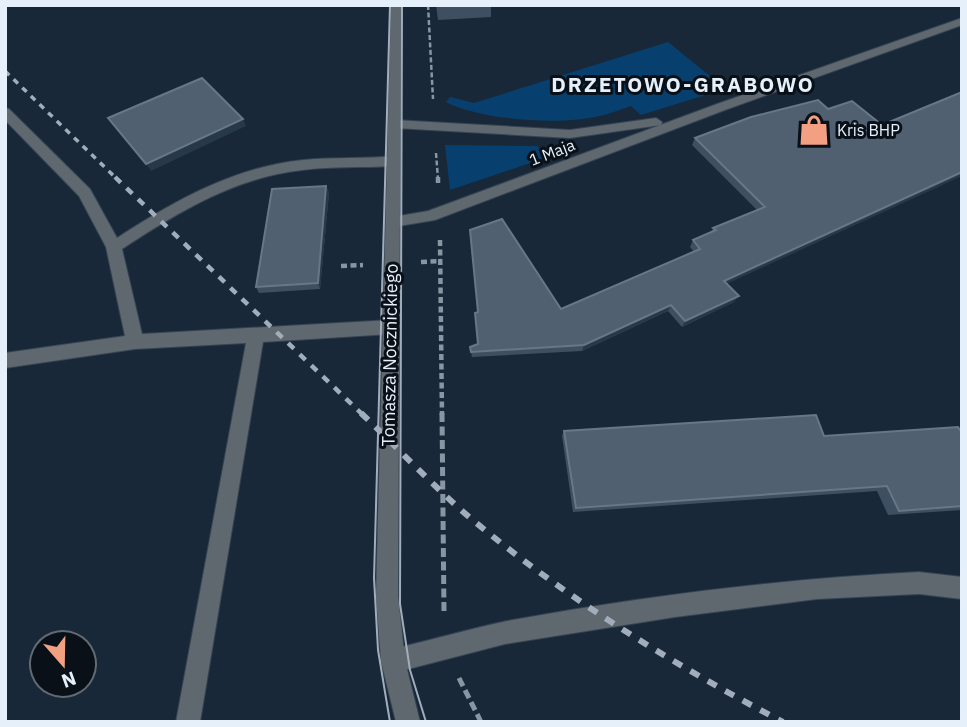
<svg xmlns="http://www.w3.org/2000/svg" width="967" height="727" font-family="'IBM Plex Sans',sans-serif">
<style>
.green{fill:#07406f}
.lines{fill:none;stroke-linecap:round;stroke-linejoin:round}
.service-casing{stroke:#354453;stroke-width:2}
.minor-casing{stroke:#354453;stroke-width:2}
.tertiary-casing{stroke:#354453;stroke-width:2}
.path-far2{stroke:#8895a2;stroke-width:2.5;stroke-dasharray:5 2.5;stroke-linecap:butt}
.path-far1{stroke:#8895a2;stroke-width:4.5;stroke-dasharray:6 3.5;stroke-linecap:butt}
.path{stroke:#8895a2;stroke-width:5;stroke-dasharray:9 4.5;stroke-linecap:butt}
.service{fill:#5f676f;fill-rule:evenodd}
.minor{fill:#5f676f;fill-rule:evenodd}
.tertiary{fill:#5f676f;fill-rule:evenodd}
.tram{stroke:#a1adba;stroke-width:2}
.rail-far2{stroke:#a1adba;stroke-width:3.5;stroke-dasharray:6 6;stroke-linecap:butt}
.rail-far1{stroke:#a1adba;stroke-width:4.5;stroke-dasharray:8 8;stroke-linecap:butt}
.rail{stroke:#a1adba;stroke-width:6;stroke-dasharray:10 10;stroke-linecap:butt}
.wall{fill:#3e4f61}
.shaded-wall{fill:#273849}
.building{fill:#506071;stroke:#677787;stroke-width:2}
.labels{text-anchor:middle;stroke-width:6;stroke-linejoin:round;paint-order:stroke}
.far-poi-label{font-size:16px;fill:#e5f0fb;stroke:#091018;text-anchor:start}
.far-street-label{font-size:16px;fill:#e5f0fb;stroke:#091018}
.street-label{font-size:18px;fill:#e5f0fb;stroke:#091018}
.far-district-label{font-size:21px;font-weight:bold;letter-spacing:2px;fill:#e5f0fb;stroke:#091018}
</style>
<rect width="100%" height="100%" fill="#182838"/>
<path class="green" d="M 668,42 L 711,77 L 714,82 L 712,93 L 641,115 L 631,106 C 619,110 607,115 595,117 C 557,125 480,120 446,102 L 450,97 L 474,103 Z
M 445,145 L 536,146 L 543,149 L 545,155 L 542,159 L 450,190 Z"/>
<g class="lines">
<defs>
<path id="service" d="M 5,108 L 9,109 L 90,189 L 117,238 C 174,201 234,167 303,160 C 333,157 364,159 394,156 L 401,161 L 394,166 C 364,168 333,166 303,170 C 235,177 177,213 122,249 L 142,334 L 391,320 L 397,322 L 399,327 L 397,332 L 391,334 L 263,342 L 200,722 L 176,722 L 246,343 L 135,349 L 5,368 L 5,353 L 125,336 L 106,247 L 79,196 L 5,120 Z
M 919,572 L 962,577 L 962,599 L 919,594 L 817,599 L 675,617 L 505,644 L 393,673 L 385,669 L 381,661 L 385,653 L 393,649 C 431,640 469,629 507,621 C 643,596 781,579 919,572 Z"/>
<path id="minor" d="M 962,18 L 962,25 L 725,110 L 435,220 L 393,227 L 386,222 L 393,217 L 428,211 L 717,104 Z
M 656,118 L 662,122 L 661,125 L 570,138 L 395,128 L 389,124 L 395,120 L 570,130 Z"/>
<path id="tertiary" d="M 391,5 L 401,5 L 398,596 L 405,661 L 420,722 L 396,722 L 381,661 L 376,596 Z"/>
</defs>
<use href="#service" class="service-casing"/>
<use href="#minor" class="minor-casing"/>
<use href="#tertiary" class="tertiary-casing"/>
<path class="path-far2" d="M 428,5 L 433,99
M 436,153 L 438,179"/>
<path class="path-far1" d="M 438,177 L 438,183
M 440,240 L 442,415
M 421,262 L 441,261
M 341,266 L 363,265"/>
<path class="path" d="M 442,413 L 444,613
M 459,678 L 481,722"/>
<use href="#service" class="service"/>
<use href="#minor" class="minor"/>
<use href="#tertiary" class="tertiary"/>
<path class="tram" d="M 390,5 L 374,578 L 378,650 L 390,722
M 402,5 L 400,604 L 410,670 L 426,722"/>
<path class="rail-far2" d="M 5,71 L 117,179"/>
<path class="rail-far1" d="M 115,177 L 363,415"/>
<path class="rail" d="M 361,413 C 397,447 431,484 468,516 C 564,597 672,664 783,722"/>
</g>
<path class="wall" d="M 436,5 L 491,5 L 491,17 L 438,20 Z
M 818,100 L 727,284 L 734,302 L 682,327 L 668,311 L 582,351 L 472,357 L 470,347 L 694,252 L 690,247 L 693,240 L 711,233 L 713,228 L 757,210 L 692,145 L 695,138 Z
M 326,186 L 329,193 L 320,289 L 259,293 L 256,287 Z
M 564,431 L 824,436 L 962,433 L 962,510 L 888,515 L 877,491 L 573,512 L 562,436 Z"/>
<path class="shaded-wall" d="M 243,119 L 246,126 L 151,171 L 146,164 Z
M 962,172 L 962,176 L 720,287 L 724,281 Z
M 326,186 L 329,193 L 320,289 L 318,283 Z
M 739,296 L 734,302 L 682,327 L 685,321 Z
M 671,305 L 668,311 L 582,351 L 584,345 Z"/>
<path class="building" d="M 202,78 L 243,119 L 146,164 L 108,118 Z
M 962,92 L 962,172 L 724,281 L 739,296 L 685,321 L 671,305 L 584,345 L 471,352 L 470,347 L 478,344 L 475,313 L 478,312 L 470,230 L 502,219 L 561,309 L 700,249 L 693,240 L 716,230 L 713,228 L 765,207 L 695,138 L 751,117 L 818,100 L 828,109 L 852,101 L 882,125 Z
M 326,186 L 318,283 L 256,287 L 272,189 Z
M 816,415 L 824,436 L 958,427 L 962,433 L 962,506 L 899,511 L 887,486 L 576,508 L 564,431 Z"/>
<defs>
<symbol id="shop-bare" viewBox="-9 -9 18 18"><path d="M-5-2.5h2.3a2.7 3.5 0 0 1 5.4 0H5L5.5 6h-11ZM-1.5-2.5h3a1.5 2.3 0 0 0-3 0Z" fill="#f39f82" stroke="#091018" stroke-width="2.5" paint-order="stroke"/></symbol>
</defs>
<g fill-rule="evenodd">
<use href="#shop-bare" x="792" y="108" width="44" height="44"/>
</g>
<g class="labels">
<g class="far-poi-label">
<text x="837" y="136">Kris BHP</text>
</g>
<g class="far-street-label">
<text transform="translate(552 152) rotate(-21)" y="6">1 Maja</text>
</g>
<g class="street-label">
<text transform="translate(390 355) rotate(-89)" y="6">Tomasza Nocznickiego</text>
</g>
<g class="far-district-label">
<text x="683" y="92">DRZETOWO-GRABOWO</text>
</g>
</g>
<rect width="967" height="727" fill="none" stroke="#e5f0fb" stroke-width="14"/>
<g transform="translate(63 664) rotate(160)"><circle r="33" fill="#091018" stroke="#616a73" stroke-width="2"/>
<path d="M0-5L12 26L0 18L-12 26Z" fill="#f39f82"/>
<text y="-10" font-size="19" font-weight="bold" text-anchor="middle" fill="#e5f0fb">N</text>
</g>
</svg>
